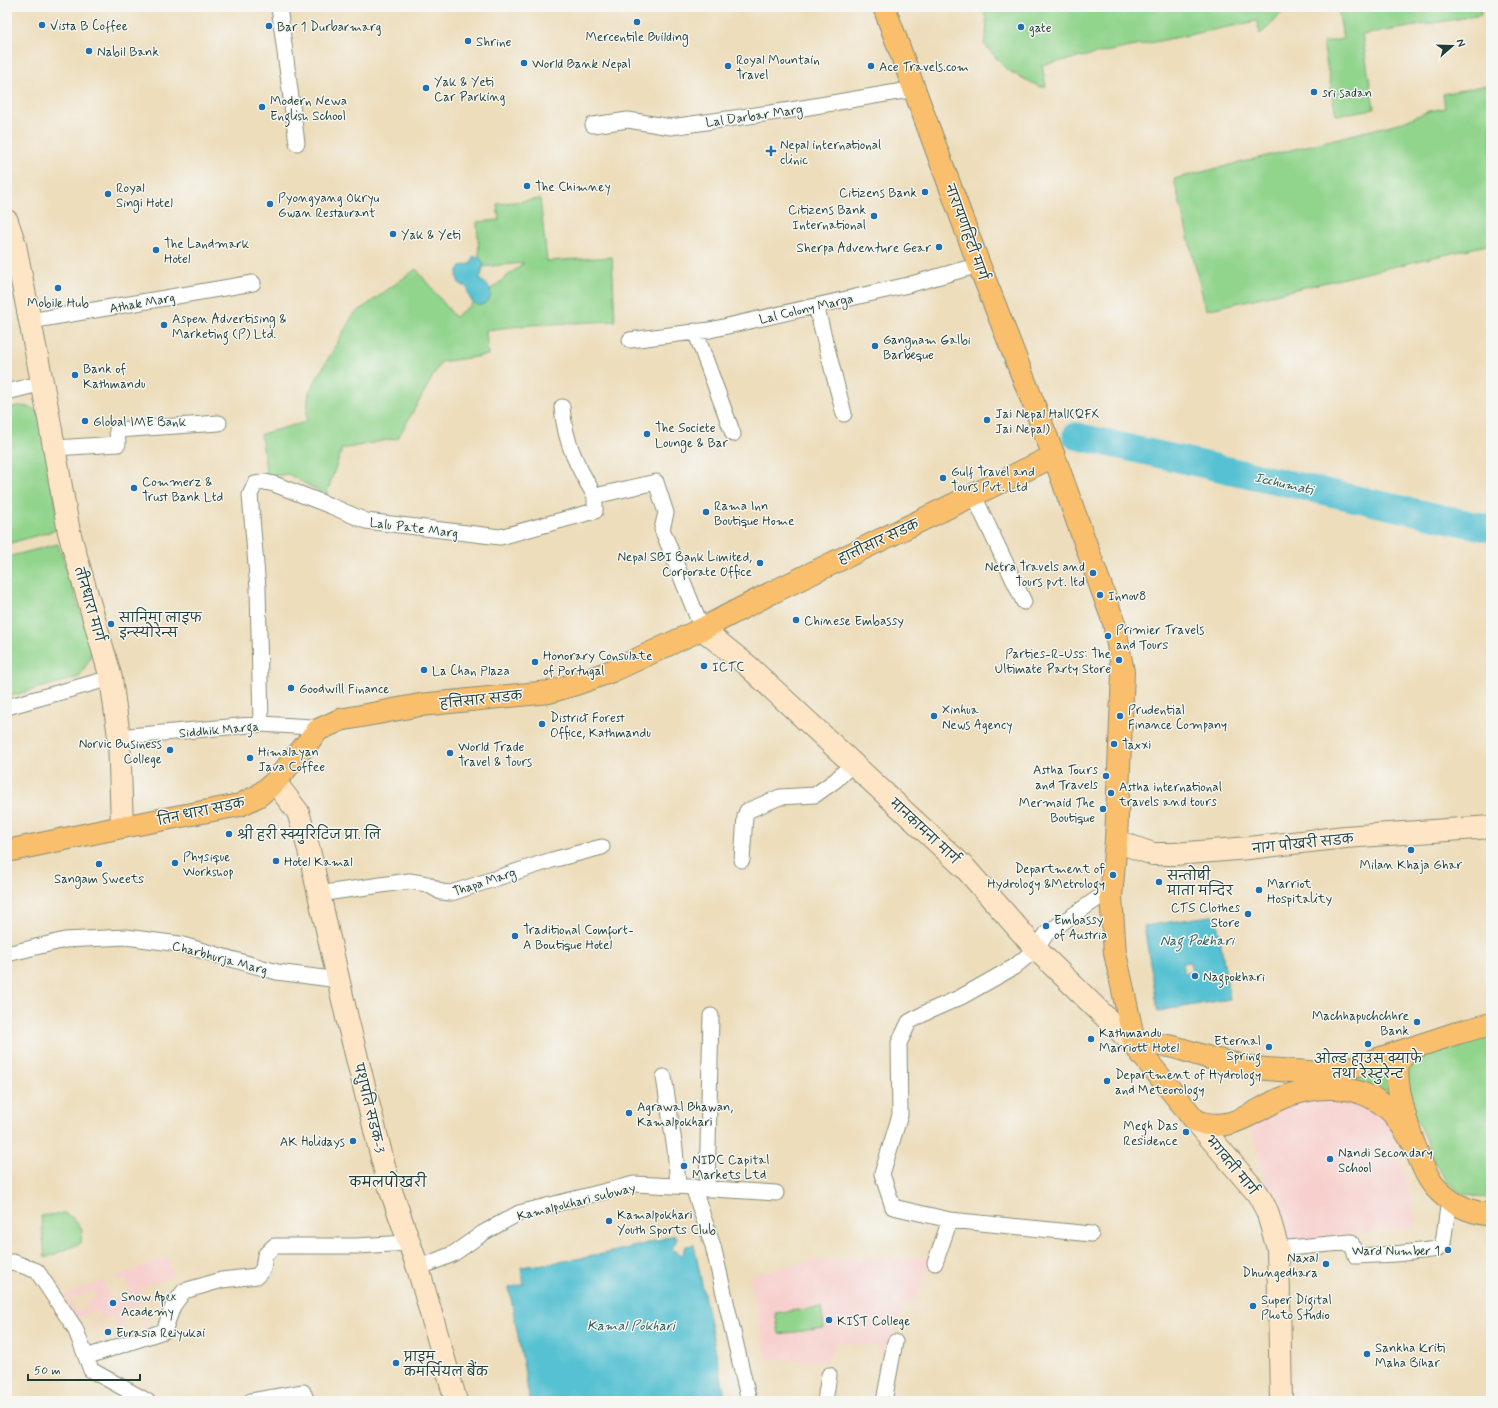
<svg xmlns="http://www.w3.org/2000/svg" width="1498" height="1408" font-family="Mynerve,'Playpen Sans Deva',sans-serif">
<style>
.built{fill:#f7d0ce;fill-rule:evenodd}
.green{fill:#91d48c;stroke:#588860}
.water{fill:#56c1d2;stroke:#3a7f83;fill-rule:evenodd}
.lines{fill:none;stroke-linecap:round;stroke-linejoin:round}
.river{stroke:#56c1d2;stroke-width:27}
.street-casing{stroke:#868d78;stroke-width:17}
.secondary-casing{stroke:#868d78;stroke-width:24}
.primary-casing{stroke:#868d78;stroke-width:24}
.street{stroke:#fff;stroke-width:15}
.secondary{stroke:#fde5c5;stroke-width:22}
.primary{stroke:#f9bf6d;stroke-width:22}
.poi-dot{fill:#1f6fb2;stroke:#f6f6f2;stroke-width:1.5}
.labels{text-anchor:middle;stroke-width:3;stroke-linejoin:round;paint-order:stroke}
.poi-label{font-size:13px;fill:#1f3d34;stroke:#f6f6f2;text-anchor:start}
.street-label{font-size:13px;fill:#1f3d34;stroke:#f6f6f2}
.water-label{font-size:14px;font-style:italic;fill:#2d5e5c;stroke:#f6f6f2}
.neighbourhood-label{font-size:14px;fill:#1f3d34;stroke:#f6f6f2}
</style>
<rect width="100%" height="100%" fill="#f6f6f2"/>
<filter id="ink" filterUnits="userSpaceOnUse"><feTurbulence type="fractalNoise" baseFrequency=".025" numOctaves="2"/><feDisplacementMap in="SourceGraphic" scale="8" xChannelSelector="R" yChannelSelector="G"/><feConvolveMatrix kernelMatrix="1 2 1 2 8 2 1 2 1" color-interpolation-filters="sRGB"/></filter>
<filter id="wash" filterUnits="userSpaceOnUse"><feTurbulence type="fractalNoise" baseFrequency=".012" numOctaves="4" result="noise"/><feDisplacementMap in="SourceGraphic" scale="16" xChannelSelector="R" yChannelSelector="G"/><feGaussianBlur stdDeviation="0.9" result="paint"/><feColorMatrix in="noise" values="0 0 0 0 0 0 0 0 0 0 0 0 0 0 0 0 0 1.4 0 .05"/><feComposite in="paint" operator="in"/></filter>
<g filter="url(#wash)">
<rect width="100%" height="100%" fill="#edddbb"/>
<path class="built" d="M 1348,1095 L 1379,1114 L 1395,1136 L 1415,1214 L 1415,1228 L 1288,1240 L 1282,1235 L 1273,1210 L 1250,1125 L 1300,1100 Z
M 168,1257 L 173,1276 L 141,1289 L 140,1306 L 149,1331 L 123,1341 L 112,1316 L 106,1317 L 94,1323 L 103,1346 L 89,1352 L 65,1295 ZM 116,1277 L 118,1282 L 126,1279 L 131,1293 L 111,1300 L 104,1281 ZM 94,1290 L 96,1297 L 85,1301 L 87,1308 L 76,1312 L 71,1299 ZM 136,1305 L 145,1330 L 127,1337 L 118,1312 ZM 98,1310 L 101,1318 L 92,1321 L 100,1342 L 89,1346 L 78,1317 Z
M 932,1257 L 918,1297 L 904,1306 L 889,1345 L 882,1349 L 873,1346 L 835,1342 L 828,1361 L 767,1359 L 750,1275 L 816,1261 Z"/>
<path class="green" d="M 981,7 L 1286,7 L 1273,23 L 1260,34 L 1257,21 L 1042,65 L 1046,86 L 1040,87 L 1007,70 L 984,44 C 987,32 989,17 981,7 Z
M 1338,7 L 1480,7 L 1481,15 L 1362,35 L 1374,109 L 1336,115 L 1323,43 L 1343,39 Z
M 1487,85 L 1491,105 L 1491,244 L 1206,310 L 1174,179 L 1403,122 L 1429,111 L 1445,108 L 1443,94 Z
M 540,199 L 547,261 L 612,257 L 615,321 L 529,325 L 486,330 L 488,355 L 441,362 L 398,438 L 342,449 L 326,495 L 288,474 L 267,477 L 261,434 L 306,422 L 309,392 L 353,315 L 416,269 L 455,317 L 524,263 L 480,267 L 477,222 L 499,220 L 497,204 Z
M 18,406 L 29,407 L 39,412 L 60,529 L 7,544 L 7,409 Z
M 58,544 L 93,649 L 89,660 L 79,677 L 7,697 L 7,557 Z
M 1491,1031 L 1491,1200 L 1464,1194 L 1448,1183 L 1437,1167 L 1408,1100 L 1406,1061 Z
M 1390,1063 L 1398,1099 L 1323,1081 Z
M 64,1213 L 73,1218 L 82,1230 L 81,1243 L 45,1258 L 41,1216 Z
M 821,1307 L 824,1328 L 779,1334 L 775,1313 Z"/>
<path class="water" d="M 478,256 L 484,263 L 480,280 C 489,285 494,291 488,301 C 477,311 467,300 468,288 L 459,283 C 454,272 459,264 471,264 L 473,257 Z
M 1216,915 L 1230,999 L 1158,1011 L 1144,926 ZM 1190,962 L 1192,971 L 1184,973 L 1182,963 Z
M 675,1235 L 677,1239 L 672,1249 L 682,1255 L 686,1246 L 694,1245 L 726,1401 L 530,1401 L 509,1288 L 524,1284 L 521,1267 C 573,1261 625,1251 675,1235 Z"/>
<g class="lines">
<path class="river" d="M 1076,436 L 1491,529"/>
</g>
</g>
<g filter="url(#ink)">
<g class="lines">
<defs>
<path id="street" d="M 279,7 L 297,143
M 593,125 L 628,120 L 671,127 L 791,110 L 915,89
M 816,306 L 844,414
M 30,321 L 253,283
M 695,331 L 733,434
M 630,340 L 710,330 L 908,285 L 979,265
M 7,392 L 43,383
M 562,407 C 565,443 577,466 595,496
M 55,448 L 118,444 L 117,430 L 219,423
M 974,496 L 1024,602
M 7,707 L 111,678
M 261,724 L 258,588 L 250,495 L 255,484 L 265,482 L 274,484 L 331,506 L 366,521 L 500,537 L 595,511 L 595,496 L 656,482 L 666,513 L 662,529 L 702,629
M 119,737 L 261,724 L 312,727 L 318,730
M 742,860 L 745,816 L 747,811 L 780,797 L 815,795 L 836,780 L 853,763
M 318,894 L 409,881 L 427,884 L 441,892 L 451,893 L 552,860 L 602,847
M 7,954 L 65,940 L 126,937 L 179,944 L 277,972 L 339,980
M 664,1077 L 675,1149 L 678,1185
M 697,1188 L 776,1193
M 707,1189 L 711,1016
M 1091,1234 L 950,1220 L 893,1207 L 882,1174 L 900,1115 L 899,1043 L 909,1022 L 927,1012 L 961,997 L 1014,967 L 1036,949 L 1047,933 L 1113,888
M 1278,1249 L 1351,1242 L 1356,1256 L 1395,1254 L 1438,1249 L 1443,1243 L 1449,1200
M 7,1263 L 13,1262 L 37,1271 L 75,1328 L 91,1370 L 147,1401
M 935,1263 L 950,1220
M 418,1268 L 453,1254 L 483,1233 L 519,1213 L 634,1184 L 693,1187 L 713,1246 L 749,1401
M 86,1357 L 164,1331 L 173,1306 L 184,1291 L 222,1280 L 257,1276 L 263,1269 L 265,1255 L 274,1246 L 356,1246 L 409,1243
M 251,1401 L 303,1392 L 307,1401
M 825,1401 L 829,1375
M 884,1401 L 895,1342"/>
<path id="secondary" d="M 7,221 L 15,245 L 46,402 L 69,532 L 111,678 L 119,737 L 122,827
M 702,629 L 748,666 L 966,869 L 1036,949 L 1135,1046
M 275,782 L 298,812 L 309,850 L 347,1018 L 388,1182 L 418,1268 L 456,1401
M 1116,841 L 1153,854 L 1175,854 L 1249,848 L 1345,837 L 1491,827
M 1195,1120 L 1258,1194 L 1267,1211 L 1278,1249 L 1281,1401"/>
<path id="primary" d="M 884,7 L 979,265 L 1054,456 L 1114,623 L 1123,672 L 1116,841 L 1111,897 L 1115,953 L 1135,1046 L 1195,1120 C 1227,1135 1252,1112 1280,1099 C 1314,1084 1357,1082 1387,1108 C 1397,1116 1404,1129 1411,1140
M 7,851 L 122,827 L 240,805 L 258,796 L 275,782 L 318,730 L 340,720 L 420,705 L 549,692 L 579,683 L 612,671 L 702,629 L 771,593 L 1054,456
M 1135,1046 L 1155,1044 L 1174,1047 L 1213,1059 L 1253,1068 L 1321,1073 L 1354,1067 L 1457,1033 L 1491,1024
M 1411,1048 C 1406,1053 1400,1058 1398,1065 C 1393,1089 1419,1169 1435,1187 C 1449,1203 1469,1212 1491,1215"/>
</defs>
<use href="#street" class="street-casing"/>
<use href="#secondary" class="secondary-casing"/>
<use href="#primary" class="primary-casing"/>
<use href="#street" class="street"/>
<use href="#secondary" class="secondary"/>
<use href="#primary" class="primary"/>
</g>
</g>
<g class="poi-dot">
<circle cx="637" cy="22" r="4"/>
<circle cx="42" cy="25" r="4"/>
<circle cx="269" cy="26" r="4"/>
<circle cx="1021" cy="27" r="4"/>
<circle cx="468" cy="41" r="4"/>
<circle cx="89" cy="51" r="4"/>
<circle cx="524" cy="63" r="4"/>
<circle cx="728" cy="66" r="4"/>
<circle cx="871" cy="66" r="4"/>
<circle cx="426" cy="88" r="4"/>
<circle cx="1314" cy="92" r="4"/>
<circle cx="262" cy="107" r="4"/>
<path d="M769 145h4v4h4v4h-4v4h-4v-4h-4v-4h4z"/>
<circle cx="527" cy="186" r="4"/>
<circle cx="925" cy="192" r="4"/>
<circle cx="108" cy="194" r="4"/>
<circle cx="270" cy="204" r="4"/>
<circle cx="874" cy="216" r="4"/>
<circle cx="393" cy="234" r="4"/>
<circle cx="939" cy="247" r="4"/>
<circle cx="156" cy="250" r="4"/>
<circle cx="58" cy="288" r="4"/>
<circle cx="164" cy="325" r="4"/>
<circle cx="875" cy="346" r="4"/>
<circle cx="75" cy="375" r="4"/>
<circle cx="987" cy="420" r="4"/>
<circle cx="85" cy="421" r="4"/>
<circle cx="647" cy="434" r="4"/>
<circle cx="943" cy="478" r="4"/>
<circle cx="134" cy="488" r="4"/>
<circle cx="706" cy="512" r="4"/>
<circle cx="760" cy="563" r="4"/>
<circle cx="1093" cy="573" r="4"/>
<circle cx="1100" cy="595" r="4"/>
<circle cx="796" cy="620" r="4"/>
<circle cx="111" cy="624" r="4"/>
<circle cx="1108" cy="636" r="4"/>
<circle cx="1119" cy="660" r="4"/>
<circle cx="535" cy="662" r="4"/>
<circle cx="704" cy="666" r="4"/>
<circle cx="424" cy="670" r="4"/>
<circle cx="291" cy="688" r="4"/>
<circle cx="934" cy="716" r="4"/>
<circle cx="1120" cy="716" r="4"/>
<circle cx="542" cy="724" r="4"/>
<circle cx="1114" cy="744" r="4"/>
<circle cx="170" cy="750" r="4"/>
<circle cx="450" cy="753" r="4"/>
<circle cx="250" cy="758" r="4"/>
<circle cx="1106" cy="776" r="4"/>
<circle cx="1111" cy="793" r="4"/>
<circle cx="1103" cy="809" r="4"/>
<circle cx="229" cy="834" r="4"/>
<circle cx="1411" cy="850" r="4"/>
<circle cx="276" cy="861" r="4"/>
<circle cx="175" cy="863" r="4"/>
<circle cx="99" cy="864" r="4"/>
<circle cx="1113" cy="875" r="4"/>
<circle cx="1159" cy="882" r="4"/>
<circle cx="1259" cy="890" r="4"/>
<circle cx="1248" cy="914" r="4"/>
<circle cx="1046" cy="926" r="4"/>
<circle cx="515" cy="936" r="4"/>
<circle cx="1195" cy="976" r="4"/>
<circle cx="1417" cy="1022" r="4"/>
<circle cx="1091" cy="1039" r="4"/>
<circle cx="1368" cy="1044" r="4"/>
<circle cx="1269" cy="1047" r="4"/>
<circle cx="1107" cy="1081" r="4"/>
<circle cx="629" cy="1113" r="4"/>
<circle cx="1186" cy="1132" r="4"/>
<circle cx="353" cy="1141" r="4"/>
<circle cx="1330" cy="1159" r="4"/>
<circle cx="684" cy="1166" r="4"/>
<circle cx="609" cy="1221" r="4"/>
<circle cx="1448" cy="1250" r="4"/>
<circle cx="1326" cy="1264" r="4"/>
<circle cx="113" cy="1303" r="4"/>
<circle cx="1253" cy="1306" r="4"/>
<circle cx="829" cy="1320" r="4"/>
<circle cx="108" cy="1332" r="4"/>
<circle cx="1367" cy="1354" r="4"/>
<circle cx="396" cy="1363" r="4"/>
</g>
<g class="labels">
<g class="poi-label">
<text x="50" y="30">Vista B Coffee</text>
<text x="277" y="31">Bar 1 Durbarmarg</text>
<text x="1029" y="32">gate</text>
<text x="637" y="41" text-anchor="middle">Mercentile Building</text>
<text x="476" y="46">Shrine</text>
<text x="97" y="56">Nabil Bank</text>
<text x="736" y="64">Royal Mountain<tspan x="736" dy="15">Travel</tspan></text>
<text x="532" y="68">World Bank Nepal</text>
<text x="879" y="71">Ace Travels.com</text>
<text x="434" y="86">Yak &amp; Yeti<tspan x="434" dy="15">Car Parking</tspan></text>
<text x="1322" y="97">sri sadan</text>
<text x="270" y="105">Modern Newa<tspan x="270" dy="15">English School</tspan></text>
<text x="780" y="149">Nepal international<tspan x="780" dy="15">clinic</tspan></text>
<text x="535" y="191">The Chimney</text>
<text x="116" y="192">Royal<tspan x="116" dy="15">Singi Hotel</tspan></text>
<text x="917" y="197" text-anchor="end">Citizens Bank</text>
<text x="278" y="202">Pyongyang Okryu<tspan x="278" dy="15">Gwan Restaurant</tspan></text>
<text x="866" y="214" text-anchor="end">Citizens Bank<tspan x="866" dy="15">International</tspan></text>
<text x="401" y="239">Yak &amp; Yeti</text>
<text x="164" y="248">The Landmark<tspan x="164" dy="15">Hotel</tspan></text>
<text x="931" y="252" text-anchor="end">Sherpa Adventure Gear</text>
<text x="58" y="307" text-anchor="middle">Mobile Hub</text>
<text x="172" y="323">Aspen Advertising &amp;<tspan x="172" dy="15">Marketing (P) Ltd.</tspan></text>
<text x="883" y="344">Gangnam Galbi<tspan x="883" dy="15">Barbeque</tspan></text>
<text x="83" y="373">Bank of<tspan x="83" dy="15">Kathmandu</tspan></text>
<text x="995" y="418">Jai Nepal Hall(QFX<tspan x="995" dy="15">Jai Nepal)</tspan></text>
<text x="93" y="426">Global IME Bank</text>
<text x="655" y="432">The Societe<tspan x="655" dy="15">Lounge &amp; Bar</tspan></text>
<text x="951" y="476">Gulf Travel and<tspan x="951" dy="15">Tours Pvt. Ltd</tspan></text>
<text x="142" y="486">Commerz &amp;<tspan x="142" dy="15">Trust Bank Ltd</tspan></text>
<text x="714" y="510">Rama Inn<tspan x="714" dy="15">Boutique Home</tspan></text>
<text x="752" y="561" text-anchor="end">Nepal SBI Bank Limited,<tspan x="752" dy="15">Corporate Office</tspan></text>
<text x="1085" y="571" text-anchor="end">Netra Travels and<tspan x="1085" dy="15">Tours pvt. ltd</tspan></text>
<text x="1108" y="600">Innov8</text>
<text x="119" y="622">सानिमा लाइफ<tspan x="119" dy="15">इन्स्योरेन्स</tspan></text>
<text x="804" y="625">Chinese Embassy</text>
<text x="1116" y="634">Primier Travels<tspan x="1116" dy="15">and Tours</tspan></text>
<text x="1111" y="658" text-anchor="end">Parties-R-Uss: The<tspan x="1111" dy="15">Ultimate Party Store</tspan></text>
<text x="543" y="660">Honorary Consulate<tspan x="543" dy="15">of Portugal</tspan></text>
<text x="712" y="671">ICTC</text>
<text x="432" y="675">La Chan Plaza</text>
<text x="299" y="693">Goodwill Finance</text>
<text x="942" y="714">Xinhua<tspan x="942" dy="15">News Agency</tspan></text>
<text x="1128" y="714">Prudential<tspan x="1128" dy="15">Finance Company</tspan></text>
<text x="550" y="722">District Forest<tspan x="550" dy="15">Office, Kathmandu</tspan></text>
<text x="162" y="748" text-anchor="end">Norvic Business<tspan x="162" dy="15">College</tspan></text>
<text x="1122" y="749">Taxxi</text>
<text x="458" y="751">World Trade<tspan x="458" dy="15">Travel &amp; Tours</tspan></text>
<text x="258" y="756">Himalayan<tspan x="258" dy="15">Java Coffee</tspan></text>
<text x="1098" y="774" text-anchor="end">Astha Tours<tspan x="1098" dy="15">and Travels</tspan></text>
<text x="1119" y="791">Astha international<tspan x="1119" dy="15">travels and tours</tspan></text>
<text x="1095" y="807" text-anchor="end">Mermaid The<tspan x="1095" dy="15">Boutique</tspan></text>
<text x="237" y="839">श्री हरी स्क्युरिटिज प्रा. लि</text>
<text x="183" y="861">Physique<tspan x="183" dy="15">Workshop</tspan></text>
<text x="284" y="866">Hotel Kamal</text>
<text x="1411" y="869" text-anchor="middle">Milan Khaja Ghar</text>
<text x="1105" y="873" text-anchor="end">Department of<tspan x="1105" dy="15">Hydrology &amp;Metrology</tspan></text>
<text x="1167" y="880">सन्तोषी<tspan x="1167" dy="15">माता मन्दिर</tspan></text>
<text x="99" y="883" text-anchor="middle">Sangam Sweets</text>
<text x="1267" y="888">Marriot<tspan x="1267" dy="15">Hospitality</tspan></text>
<text x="1240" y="912" text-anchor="end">CTS Clothes<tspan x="1240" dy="15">Store</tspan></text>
<text x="1054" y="924">Embassy<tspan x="1054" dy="15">of Austria</tspan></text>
<text x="523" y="934">Traditional Comfort-<tspan x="523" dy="15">A Boutique Hotel</tspan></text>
<text x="1203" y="981">Nagpokhari</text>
<text x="1409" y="1020" text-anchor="end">Machhapuchchhre<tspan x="1409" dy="15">Bank</tspan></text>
<text x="1099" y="1037">Kathmandu<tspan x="1099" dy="15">Marriott Hotel</tspan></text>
<text x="1261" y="1045" text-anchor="end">Eternal<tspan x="1261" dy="15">Spring</tspan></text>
<text x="1368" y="1063" text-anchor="middle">ओल्ड हाउस क्याफे<tspan x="1368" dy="15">तथा रेस्टुरेन्ट</tspan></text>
<text x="1115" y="1079">Department of Hydrology<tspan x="1115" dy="15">and Meteorology</tspan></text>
<text x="637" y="1111">Agrawal Bhawan,<tspan x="637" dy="15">Kamalpokhari</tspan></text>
<text x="1178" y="1130" text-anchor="end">Megh Das<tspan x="1178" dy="15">Residence</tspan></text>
<text x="345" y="1146" text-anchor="end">AK Holidays</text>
<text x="1338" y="1157">Nandi Secondary<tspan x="1338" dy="15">School</tspan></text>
<text x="692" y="1164">NIDC Capital<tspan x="692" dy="15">Markets Ltd</tspan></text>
<text x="617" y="1219">Kamalpokhari<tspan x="617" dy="15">Youth Sports Club</tspan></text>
<text x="1440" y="1255" text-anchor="end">Ward Number 1</text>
<text x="1318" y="1262" text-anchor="end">Naxal<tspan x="1318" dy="15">Dhungedhara</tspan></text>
<text x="121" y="1301">Snow Apex<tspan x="121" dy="15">Academy</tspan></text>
<text x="1261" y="1304">Super Digital<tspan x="1261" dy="15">Photo Studio</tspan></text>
<text x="837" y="1325">KIST College</text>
<text x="116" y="1337">Eurasia Reiyukai</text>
<text x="1375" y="1352">Sankha Kriti<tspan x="1375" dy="15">Maha Bihar</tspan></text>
<text x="404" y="1361">प्राइम<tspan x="404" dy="15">कमर्सियल बैंक</tspan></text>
</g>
<g class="street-label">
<text transform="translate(754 115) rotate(-8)" y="5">Lal Darbar Marg</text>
<text transform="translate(967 232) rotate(70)" y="5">नारायणहिटी मार्ग</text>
<text transform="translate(142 302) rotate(-10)" y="5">Athak Marg</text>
<text transform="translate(806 308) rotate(-13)" y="5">Lal Colony Marga</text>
<text transform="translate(414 527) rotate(7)" y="5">Lalu Pate Marg</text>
<text transform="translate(878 541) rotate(-25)" y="5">हात्तीसार सडक</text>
<text transform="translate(90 604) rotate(74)" y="5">तीनधारा मार्ग</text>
<text transform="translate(481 699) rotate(-6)" y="5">हत्तिसार सडक</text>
<text transform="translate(219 729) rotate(-5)" y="5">Siddhik Marga</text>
<text transform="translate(201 811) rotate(-12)" y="5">तिन धारा सडक</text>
<text transform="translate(925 831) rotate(43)" y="5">मानकामना मार्ग</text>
<text transform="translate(1303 843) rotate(-6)" y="5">नाग पोखरी सडक</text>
<text transform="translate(484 881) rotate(-18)" y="5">Thapa Marg</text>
<text transform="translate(220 957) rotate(15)" y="5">Charbhurja Marg</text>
<text transform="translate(370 1108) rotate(76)" y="5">पशुपति सडक-3</text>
<text transform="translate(1232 1165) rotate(50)" y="5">भगवती मार्ग</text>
<text transform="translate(576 1201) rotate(-14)" y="5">Kamalpokhari subway</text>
</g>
<g class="water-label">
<text transform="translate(1284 483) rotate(13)" y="5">Icchumati</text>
<text x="1197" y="945">Nag Pokhari</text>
<text x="631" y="1330">Kamal Pokhari</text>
</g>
<g class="neighbourhood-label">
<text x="388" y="1187">कमलपोखरी</text>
</g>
</g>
<rect width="1498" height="1408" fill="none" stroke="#f6f6f2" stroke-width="24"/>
<g transform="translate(1452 46) rotate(70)" stroke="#f6f6f2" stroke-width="3" paint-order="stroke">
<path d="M0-3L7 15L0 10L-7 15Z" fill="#1f3d34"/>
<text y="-6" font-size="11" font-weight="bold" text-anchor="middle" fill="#1f3d34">N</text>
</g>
<path d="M28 1374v6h112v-6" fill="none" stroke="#1f3d34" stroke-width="2"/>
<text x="34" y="1374" font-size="12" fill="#1f3d34" stroke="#f6f6f2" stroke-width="3" paint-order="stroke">50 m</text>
</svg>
